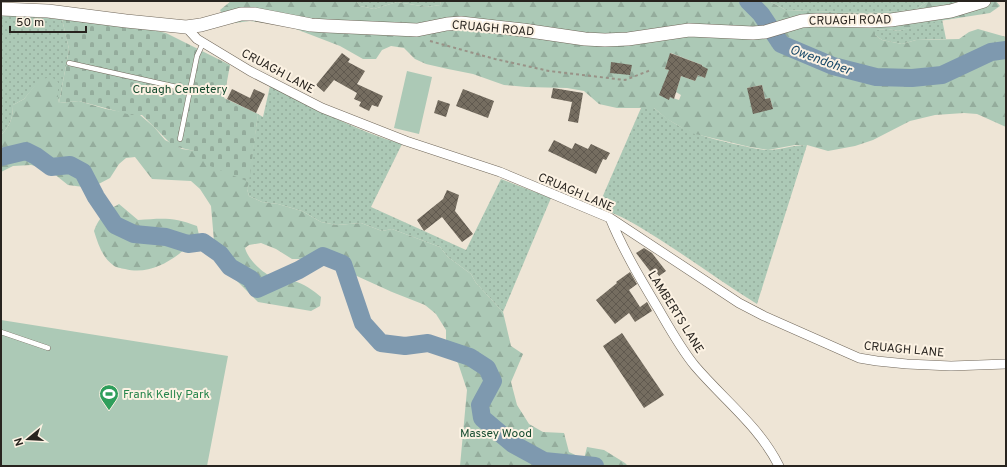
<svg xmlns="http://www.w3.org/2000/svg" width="1007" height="467" font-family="Overpass,sans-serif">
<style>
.grass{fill:url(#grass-dots)}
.forest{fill:url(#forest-firs);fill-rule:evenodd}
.cemetery{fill:url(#cemetery-stones)}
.pitch{fill:#acc9b6}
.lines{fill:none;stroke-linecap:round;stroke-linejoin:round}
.river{stroke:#7e99af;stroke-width:18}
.building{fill:url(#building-cross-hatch)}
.service-casing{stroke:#70675a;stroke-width:5.5}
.minor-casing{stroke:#70675a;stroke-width:10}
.secondary-casing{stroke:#70675a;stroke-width:14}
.path{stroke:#999287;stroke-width:2;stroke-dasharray:3 3;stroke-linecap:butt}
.service{stroke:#fff;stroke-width:4.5}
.minor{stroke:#fff;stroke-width:9}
.secondary{stroke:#fff;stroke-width:13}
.labels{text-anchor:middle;stroke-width:4;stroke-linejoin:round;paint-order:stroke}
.street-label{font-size:12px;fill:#28241f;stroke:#fcf2e3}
.park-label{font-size:12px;fill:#174c30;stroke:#fcf2e3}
.leisure-label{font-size:12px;fill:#27864d;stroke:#fcf2e3;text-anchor:start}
.water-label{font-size:13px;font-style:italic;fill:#184868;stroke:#fcf2e3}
</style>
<defs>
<pattern id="grass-dots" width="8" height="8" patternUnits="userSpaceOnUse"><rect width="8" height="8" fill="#acc9b6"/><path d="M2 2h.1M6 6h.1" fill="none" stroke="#94ac9c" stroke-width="1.8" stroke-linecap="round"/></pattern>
<pattern id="forest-firs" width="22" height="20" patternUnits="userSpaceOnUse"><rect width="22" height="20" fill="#acc9b6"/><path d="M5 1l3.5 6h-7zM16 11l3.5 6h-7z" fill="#94ac9c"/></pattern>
<pattern id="cemetery-stones" width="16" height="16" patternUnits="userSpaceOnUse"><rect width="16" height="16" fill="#acc9b6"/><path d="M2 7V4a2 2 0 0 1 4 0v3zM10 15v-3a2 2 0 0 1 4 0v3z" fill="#94ac9c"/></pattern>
<pattern id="building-cross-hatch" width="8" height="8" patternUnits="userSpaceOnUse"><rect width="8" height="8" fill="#756d60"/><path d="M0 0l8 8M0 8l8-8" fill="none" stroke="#60594f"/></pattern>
</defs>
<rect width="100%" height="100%" fill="#eee5d6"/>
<path class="grass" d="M 356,1 L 441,1 L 440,5 L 427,7 L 397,2 L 374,9 L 360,6 Z
M 769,1 L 928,1 L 915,10 L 865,13 L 786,10 Z
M 1,15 L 62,19 L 69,49 L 59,103 L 58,98 L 58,82 L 40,80 L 24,99 L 13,105 C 13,118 10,126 1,135 Z
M 942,19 L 946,39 L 916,40 L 902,44 L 882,40 L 875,35 L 875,30 L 888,29 L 898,31 Z
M 270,86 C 313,107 356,131 402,144 L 371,207 L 466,250 L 501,179 L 551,198 L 503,312 L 476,283 L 471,274 L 448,257 L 440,247 L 392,229 L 382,231 L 361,223 L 337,225 L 321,222 L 302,211 L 278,204 L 262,202 L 249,196 L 247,189 L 258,114 L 263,117 Z
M 641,108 L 654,108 C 680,131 701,136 734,144 C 745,146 757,150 768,150 C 780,150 793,145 807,145 L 757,304 C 723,283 692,260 659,239 C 640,227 620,214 598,208 L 605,191 Z"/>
<path class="forest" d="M 231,1 L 311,2 L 356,1 L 360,6 L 374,9 L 397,2 L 427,7 L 440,5 L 441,1 L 769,1 L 786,10 L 865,13 L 915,10 L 928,1 L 996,1 L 1000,6 L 990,13 L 939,21 L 898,31 L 888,29 L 875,30 L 875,35 L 882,40 L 902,44 L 916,40 L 959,39 L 969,32 L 978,29 L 1006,37 L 1006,127 L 977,114 L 964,113 L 935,115 L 910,121 L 873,140 L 855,146 L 828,151 L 807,145 L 795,145 L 768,150 L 750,147 L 691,133 L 667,119 L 654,108 L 617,108 L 599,104 L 584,91 L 567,88 L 526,87 L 504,85 L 473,74 L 448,69 L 426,64 L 415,59 L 404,48 L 391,46 L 382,50 L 376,59 L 363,59 L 340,46 L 288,26 L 250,21 L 227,24 L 220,10 ZM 671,53 L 702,65 L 705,78 L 698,75 L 695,81 L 681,76 L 676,92 L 681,95 L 679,100 L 670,97 L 669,100 L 669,70 L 665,69 ZM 762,85 L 765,99 L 770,98 L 773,109 L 747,88 Z
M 47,78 L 53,78 L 58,82 L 58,98 L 59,103 L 79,101 L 106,109 L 140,115 L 154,127 L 165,140 L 175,145 L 182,149 L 196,151 L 249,182 L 247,189 L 249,196 L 262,202 L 278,204 L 302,211 L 321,222 L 337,225 L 361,223 L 382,231 L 392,229 L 440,247 L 448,257 L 471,274 L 476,283 L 503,312 L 511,346 L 523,354 L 511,382 L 517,405 L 529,424 L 543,432 L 564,433 L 569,452 L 584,459 L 587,447 L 604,450 L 625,463 L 628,466 L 460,466 L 467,390 L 458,363 L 448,352 L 446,339 L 446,330 L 436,314 L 425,305 L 392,292 L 337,267 L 314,259 L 292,259 L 276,249 L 261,243 L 249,245 L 245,248 C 248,259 261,272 272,277 C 279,280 287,279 294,281 C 304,284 313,290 321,297 L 320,306 L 311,311 L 258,302 L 237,281 L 222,269 L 215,253 L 211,206 L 200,189 L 191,181 L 152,179 L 135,157 L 126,158 L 119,164 L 110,178 L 91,188 L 68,185 L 48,169 L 31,165 L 13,166 L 1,172 L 1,135 C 10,126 13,118 13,105 L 24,99 L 39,80 Z
M 119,204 L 138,220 C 163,218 174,217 197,226 L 199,235 C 191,248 189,245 179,254 C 163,266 145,274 125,269 C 121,268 116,268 113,265 C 102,257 98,244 94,231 C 100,216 105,212 119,204 Z"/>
<path class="cemetery" d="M 62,19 L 140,27 L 166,33 L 230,65 L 224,98 L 258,114 L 249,182 L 210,166 L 194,151 L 173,146 L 142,115 L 131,115 L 79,101 L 59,103 L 69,49 Z"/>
<path class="pitch" d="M 407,71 L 432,77 L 419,134 L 394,128 Z
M 1,320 L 228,356 L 207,466 L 1,466 Z"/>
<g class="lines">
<path class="river" d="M 748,1 L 761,14 L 781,44 L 833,66 L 876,77 L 912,78 L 942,75 L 991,52 L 1006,50
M 1,157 L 26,151 L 36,156 L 51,167 L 70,165 L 83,172 L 96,197 L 115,225 L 134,234 L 166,237 L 188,244 L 203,242 L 220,254 L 230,267 L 251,279 L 257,289 L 299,270 L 323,256 L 343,264 L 363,323 L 381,343 L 405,346 L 428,343 L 470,357 L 487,368 L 493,381 L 480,405 L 482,418 L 513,444 L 544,461 L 595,466"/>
</g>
<path class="building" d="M 342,53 L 350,59 L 348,62 L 365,71 L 357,84 L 383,96 L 378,107 L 372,105 L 369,111 L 359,106 L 361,102 L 354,99 L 357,93 L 334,80 L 324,92 L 316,85 Z
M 670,53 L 702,65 L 702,66 L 708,69 L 705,78 L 698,75 L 695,81 L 681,76 L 674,99 L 670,97 L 669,100 L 659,95 L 669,70 L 665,69 Z
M 611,62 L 632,65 L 630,75 L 610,73 Z
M 762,85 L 765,99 L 770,98 L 773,109 L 753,114 L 747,88 Z
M 553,88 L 583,93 L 578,123 L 568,121 L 572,102 L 551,98 Z
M 232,89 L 250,98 L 254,89 L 265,94 L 256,113 L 227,99 Z
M 463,89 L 494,101 L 488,118 L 456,106 Z
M 438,100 L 450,104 L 446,117 L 434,113 Z
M 554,140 L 572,149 L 575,143 L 588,149 L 591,144 L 610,153 L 606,160 L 603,159 L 596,174 L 548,151 Z
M 447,190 L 459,195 L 455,211 L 473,234 L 462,242 L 442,217 L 424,231 L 417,220 L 443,199 Z
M 644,248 L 652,253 L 666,271 L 659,276 L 657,273 L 653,275 L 636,253 Z
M 630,272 L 637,284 L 629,290 L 640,307 L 647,302 L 652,311 L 635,322 L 629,313 L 615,324 L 596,300 L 617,283 L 616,282 Z
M 622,333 L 664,395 L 644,408 L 603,346 Z"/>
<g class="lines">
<defs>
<path id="service" d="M 69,63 L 190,90
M 180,139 L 197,56 L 203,43
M 1,332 L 48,348"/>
<path id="minor" d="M 186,27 L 197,39 L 250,71 L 322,108 L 406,141 L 500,172 L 610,218 L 739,303 L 764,316 L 859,358 L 877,361 L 907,364 L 951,366 L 1006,364
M 610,218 C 623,250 641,280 659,310 C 670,329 681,349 695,366 C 724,400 759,426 779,466"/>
<path id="secondary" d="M 1,9 L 48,11 L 126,21 L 186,27 L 201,25 L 241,14 L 254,14 L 311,25 L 327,26 L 417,30 L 447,24 L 461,23 L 523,30 L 585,39 L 605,40 L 628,39 L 689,30 L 753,33 L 765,32 L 802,21 L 817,20 L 870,21 L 891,20 L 951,11 L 984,1"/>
</defs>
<use href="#service" class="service-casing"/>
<use href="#minor" class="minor-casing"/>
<use href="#secondary" class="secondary-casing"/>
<path class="path" d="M 430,41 L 495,59 L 549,71 L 625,80 L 651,70"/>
<use href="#service" class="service"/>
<use href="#minor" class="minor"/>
<use href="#secondary" class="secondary"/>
</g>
<defs>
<symbol id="stadium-pin" viewBox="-11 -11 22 30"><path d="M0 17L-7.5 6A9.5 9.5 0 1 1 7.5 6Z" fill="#2e9e5b" stroke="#fcf2e3"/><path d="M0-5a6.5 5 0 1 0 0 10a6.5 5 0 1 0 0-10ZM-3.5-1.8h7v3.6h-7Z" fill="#fff"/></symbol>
</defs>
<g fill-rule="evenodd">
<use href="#stadium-pin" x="98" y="383" width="22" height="30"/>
</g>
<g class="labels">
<g class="street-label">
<text transform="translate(850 20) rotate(-1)" y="4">CRUAGH ROAD</text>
<text transform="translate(493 28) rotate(5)" y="4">CRUAGH ROAD</text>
<text transform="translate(278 71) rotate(28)" y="4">CRUAGH LANE</text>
<text transform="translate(576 192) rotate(23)" y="4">CRUAGH LANE</text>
<text transform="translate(676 312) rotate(58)" y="4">LAMBERTS LANE</text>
<text transform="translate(904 349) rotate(5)" y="4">CRUAGH LANE</text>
</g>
<g class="park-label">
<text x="180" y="93">Cruagh Cemetery</text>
<text x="496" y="437">Massey Wood</text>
</g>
<g class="leisure-label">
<text x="123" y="398">Frank Kelly Park</text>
</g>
<g class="water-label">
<text transform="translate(821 59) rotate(20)" y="5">Owendoher</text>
</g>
</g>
<rect width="1007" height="467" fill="none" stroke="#28241f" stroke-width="4"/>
<g transform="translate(28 439) rotate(252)" stroke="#fcf2e3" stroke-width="3" paint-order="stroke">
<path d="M0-3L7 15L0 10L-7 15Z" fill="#28241f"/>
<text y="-6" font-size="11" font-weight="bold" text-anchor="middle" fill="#28241f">N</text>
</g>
<path d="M10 26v6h76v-6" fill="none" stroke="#28241f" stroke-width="2"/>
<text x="16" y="26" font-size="12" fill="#28241f" stroke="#fcf2e3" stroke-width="3" paint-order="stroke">50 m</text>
</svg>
